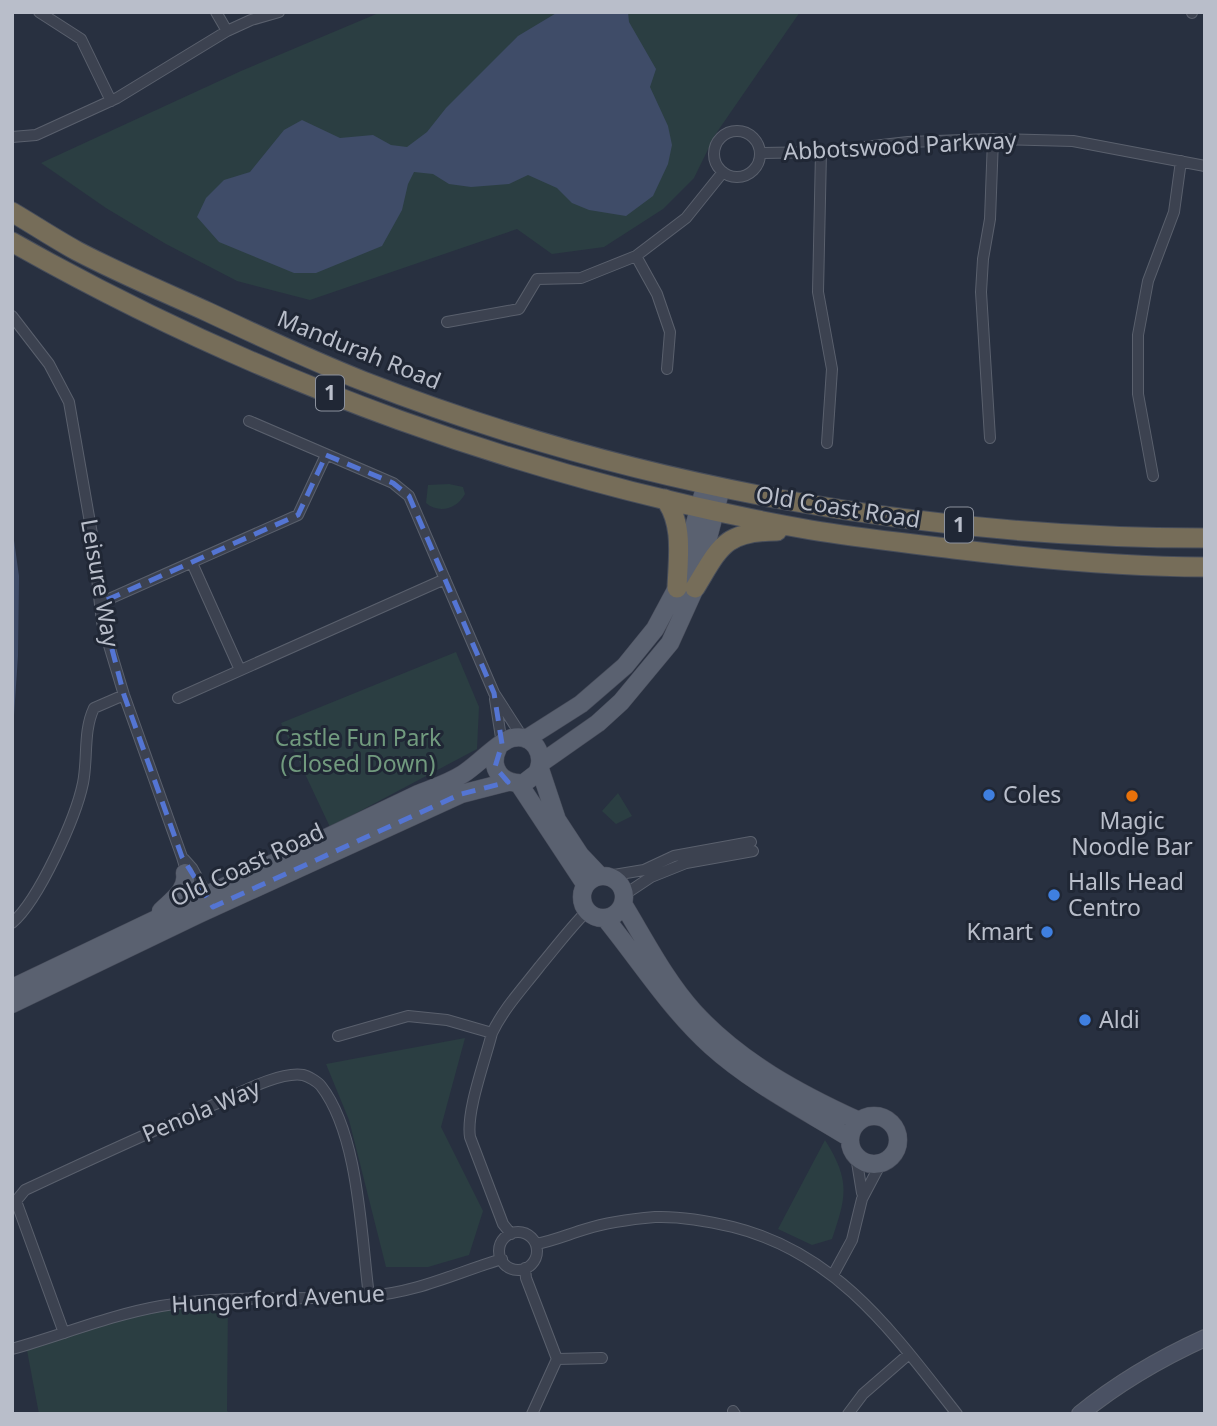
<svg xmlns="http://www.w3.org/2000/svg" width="1217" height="1426" font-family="'Noto Sans',sans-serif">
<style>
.green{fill:#2b3e42}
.water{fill:#3f4c68}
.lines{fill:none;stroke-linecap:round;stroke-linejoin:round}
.street-casing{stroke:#5a606d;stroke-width:12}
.secondary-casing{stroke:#5a606d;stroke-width:18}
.primary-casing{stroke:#464b59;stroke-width:19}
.highway-casing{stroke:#474d5a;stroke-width:21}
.street{stroke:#3c4250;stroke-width:10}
.secondary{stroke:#4a5163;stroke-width:16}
.primary{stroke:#5a6170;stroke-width:18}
.highway{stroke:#766d59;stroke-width:19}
.marked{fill:none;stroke:#5475d3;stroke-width:5;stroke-dasharray:14 9;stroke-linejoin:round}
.shop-dot{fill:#3f7fe0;stroke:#202735;stroke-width:2.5}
.food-dot{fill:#e8710a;stroke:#202735;stroke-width:2.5}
.labels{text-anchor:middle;stroke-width:6;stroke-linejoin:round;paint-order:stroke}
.shield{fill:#202735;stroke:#8b919d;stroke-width:2}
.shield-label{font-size:21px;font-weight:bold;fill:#b9beca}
.street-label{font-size:23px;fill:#b9beca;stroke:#202735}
.park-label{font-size:23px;fill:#719a7e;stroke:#202735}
.poi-label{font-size:23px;fill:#b9beca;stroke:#202735;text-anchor:start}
</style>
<rect width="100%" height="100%" fill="#283040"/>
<path class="green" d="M 381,12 L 800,12 L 715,135 L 694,178 L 663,209 L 604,247 L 552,254 L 517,229 L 310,300 L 237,281 L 166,244 L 106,208 L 41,163 L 241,71 Z
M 449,484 L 463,487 L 465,494 C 457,509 439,514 426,503 L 428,485 Z
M 456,652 L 479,707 L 477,749 L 330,827 L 281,723 Z
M 618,793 L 632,816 L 616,824 L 602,811 Z
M 465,1038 L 441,1127 L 483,1211 L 469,1255 L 428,1267 L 386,1267 L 349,1120 L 326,1064 Z
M 825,1140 C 850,1180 847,1195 832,1239 L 812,1245 L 778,1229 Z
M 228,1299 L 227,1411 L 230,1414 L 39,1414 L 26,1345 L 116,1317 Z"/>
<path class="water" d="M 558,12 L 628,12 L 629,22 L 656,69 L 650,87 L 668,126 L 672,145 L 668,164 L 653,196 L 626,216 L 589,210 L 572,203 L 557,188 L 528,175 L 509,184 L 471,187 L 449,184 L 433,174 L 414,172 L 408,184 L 402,210 L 382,246 L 316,273 L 294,273 L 219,242 L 197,217 L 206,198 L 224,180 L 250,172 L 284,130 L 302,120 L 340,138 L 373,135 L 391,145 L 407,147 L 427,132 L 446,108 L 518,36 Z
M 12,526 L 19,576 L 18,656 L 12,745 Z"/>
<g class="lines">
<defs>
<path id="street" d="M 39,12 L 81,39 L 111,101
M 216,12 L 227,31
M 1192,13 L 1192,12
M714 154a23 23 0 1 1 46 0a23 23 0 1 1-46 0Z
M 12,137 L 36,135 L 117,98 L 227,31 L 251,20 L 279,12
M 821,152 L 818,292 L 832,369 L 827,443
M 760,153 L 821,152 L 908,142 L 993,139 L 1073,141 L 1205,166
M 636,256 L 657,294 L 670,332 L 667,369
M 12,316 L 49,364 L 69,402 L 92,534 L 102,622 L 124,695 L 182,857 L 196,904
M 447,322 L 519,309 L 537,279 L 581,278 L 636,256 L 686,218 L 723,172
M 249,421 L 393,483 L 409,496 L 494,693 L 523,738
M 990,438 L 981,292 L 983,259 L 990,219 L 993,139
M 1153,476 L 1138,394 L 1138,335 L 1148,281 L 1174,212 L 1181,161
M 192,563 L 240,670
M 100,603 L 298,515 L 326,455
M 178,698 L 445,579
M 495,699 L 502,744
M 184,859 L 192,868 L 209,899
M 608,876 L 644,870 L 674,856 L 751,842
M 624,895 L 651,877 L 686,863 L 753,851
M 12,923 C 39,900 76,817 83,783 C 88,758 83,731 94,708 L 124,695
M 338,1036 L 408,1016 L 447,1020 L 492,1033
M 856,1156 L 862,1193
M499 1251a19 19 0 1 1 38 0a19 19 0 1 1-38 0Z
M 511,1234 L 503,1224 L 470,1137 C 466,1111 485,1061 492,1033 C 504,1008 523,988 540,966 C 556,947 570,928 587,911
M 536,1244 C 553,1241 569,1234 586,1229 C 608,1222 632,1219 655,1217 C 681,1216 708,1221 733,1227 C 838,1253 894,1334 957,1414
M 525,1268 L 526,1278 L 557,1359 L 532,1414
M 833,1275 L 852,1240 L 862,1199 L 881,1163
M 64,1333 L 16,1201 L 25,1190 C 87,1161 150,1132 213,1105 C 236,1095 279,1071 303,1075 C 308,1076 318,1082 321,1086 C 359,1135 361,1235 369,1296
M 12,1349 C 62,1335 110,1315 161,1306 C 229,1294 300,1301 369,1296 C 419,1292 455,1273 502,1259
M 557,1359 L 602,1358
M 733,1411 L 735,1414
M 848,1414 L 863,1394 L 909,1354"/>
<path id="secondary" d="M 1080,1414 C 1118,1383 1161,1358 1205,1338"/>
<path id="primary" d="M 526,739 L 581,704 L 625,666 L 655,629 L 677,588 L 706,484
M 541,763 L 598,723 L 621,702 L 670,643 L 695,588 L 721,488
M 540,769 L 557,820 L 580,855 L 599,875
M 519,784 L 585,884
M582 897a21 21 0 1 1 42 0a21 21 0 1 1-42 0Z
M 623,904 C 645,940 665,980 694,1012 C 740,1062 798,1093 859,1121
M 161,911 C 172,900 188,890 185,873
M 605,918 C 640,961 670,1009 711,1046 C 752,1083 803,1109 850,1138
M 12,988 L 418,794 C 433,788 449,783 463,774 C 476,766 500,741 512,738 C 534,733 546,755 537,773 L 524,783 C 502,785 488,768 498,748
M 12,1004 L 199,914 L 461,794 L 508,782
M850 1140a24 24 0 1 1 48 0a24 24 0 1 1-48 0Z"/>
<path id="highway" d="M 12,212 C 34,225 55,239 77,251 C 119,273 164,292 208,312 C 259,336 310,360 363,381 C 630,485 919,538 1205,538
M 12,242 C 259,382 532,481 811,530 C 859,538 907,543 954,549 C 1037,559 1122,567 1205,567
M 665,499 C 684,524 678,558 677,588
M 695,588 C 720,547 724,531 777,531"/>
</defs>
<use href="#street" class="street-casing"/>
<use href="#secondary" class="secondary-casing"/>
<use href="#primary" class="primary-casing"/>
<use href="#highway" class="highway-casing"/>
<use href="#street" class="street"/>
<use href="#secondary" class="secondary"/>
<use href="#primary" class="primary"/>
<use href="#highway" class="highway"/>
</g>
<path class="marked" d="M 326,455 L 393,483 L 409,496 L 494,693 L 502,744 L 495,767 L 508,782 L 461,794 L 213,907 L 182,857 L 124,695 L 100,603 L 298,515 Z"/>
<g class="shop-dot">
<circle cx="989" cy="795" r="7"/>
<circle cx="1054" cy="895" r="7"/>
<circle cx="1047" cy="932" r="7"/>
<circle cx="1085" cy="1020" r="7"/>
</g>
<circle class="food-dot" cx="1132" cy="796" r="7"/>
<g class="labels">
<g class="shield">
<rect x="316" y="375.5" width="28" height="35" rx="5"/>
<rect x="945" y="507.5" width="28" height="35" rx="5"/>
</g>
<g class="shield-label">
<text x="330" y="400">1</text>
<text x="959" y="532">1</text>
</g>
<g class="street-label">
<text transform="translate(900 146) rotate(-3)" y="8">Abbotswood Parkway</text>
<text transform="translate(359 350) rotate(22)" y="8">Mandurah Road</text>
<text transform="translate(838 507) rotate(9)" y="8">Old Coast Road</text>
<text transform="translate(100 583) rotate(80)" y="8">Leisure Way</text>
<text transform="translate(247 865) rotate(-25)" y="8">Old Coast Road</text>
<text transform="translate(201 1111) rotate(-23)" y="8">Penola Way</text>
<text transform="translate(278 1299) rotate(-3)" y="8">Hungerford Avenue</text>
</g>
<g class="park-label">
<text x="358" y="746">Castle Fun Park<tspan x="358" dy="26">(Closed Down)</tspan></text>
</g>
<g class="poi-label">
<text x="1003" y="803">Coles</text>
<text x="1132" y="829" text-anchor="middle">Magic<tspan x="1132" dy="26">Noodle Bar</tspan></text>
<text x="1068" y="890">Halls Head<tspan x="1068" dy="26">Centro</tspan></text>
<text x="1033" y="940" text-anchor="end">Kmart</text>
<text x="1099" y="1028">Aldi</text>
</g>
</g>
<rect width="1217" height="1426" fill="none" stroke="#b9beca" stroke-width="28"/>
</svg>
